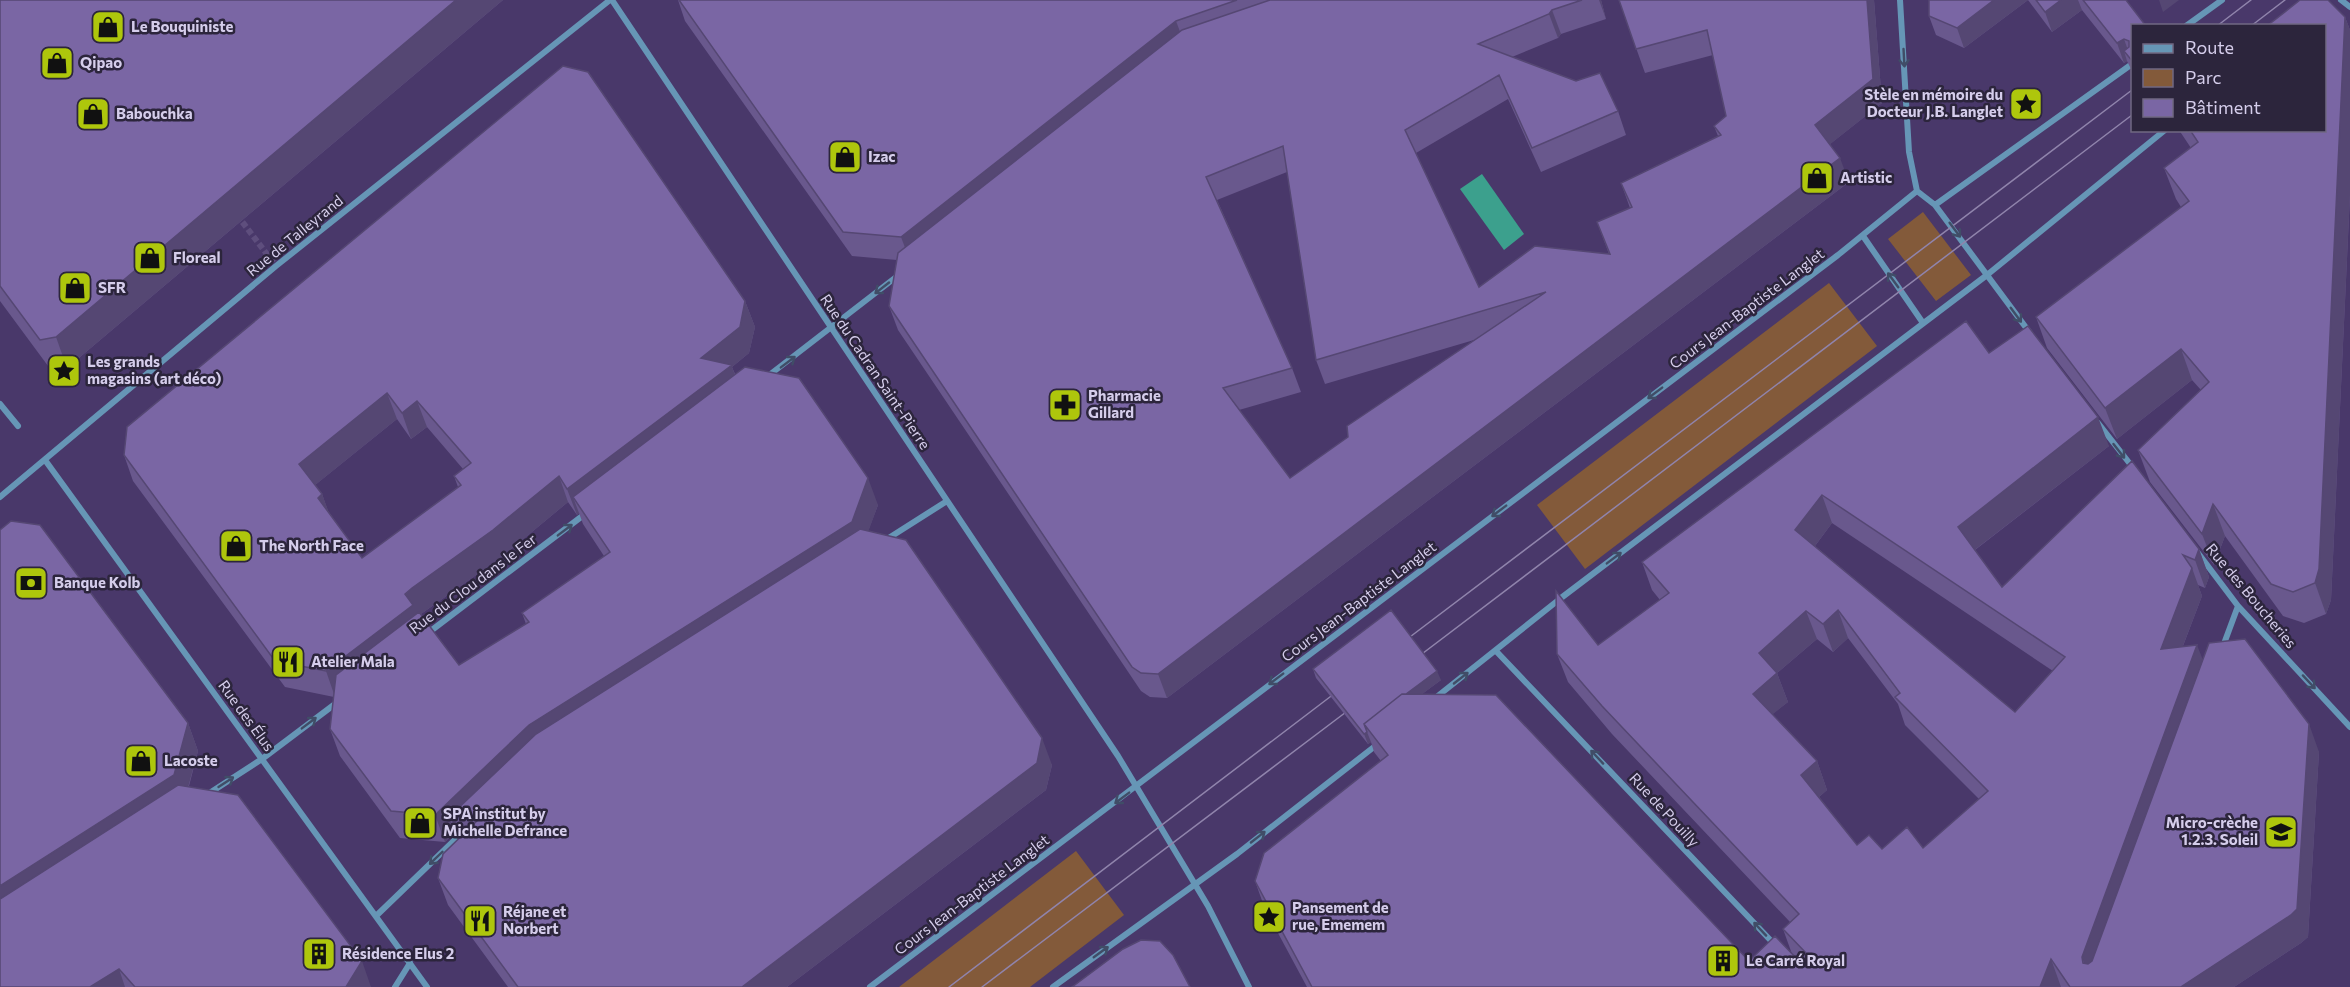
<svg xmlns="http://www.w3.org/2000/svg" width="2350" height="987" font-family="Commissioner,sans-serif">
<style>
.green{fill:#835a3a}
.water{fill:#3ca08d}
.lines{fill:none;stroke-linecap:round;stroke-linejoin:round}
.street-tunnel{stroke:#5e4e7d;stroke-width:6;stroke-dasharray:6 3;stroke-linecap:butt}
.street{stroke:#6696b6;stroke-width:6}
.tram{stroke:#9084ac;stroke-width:1.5}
.wall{fill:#69588d;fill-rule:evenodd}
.shaded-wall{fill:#554773}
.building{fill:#7a66a4;stroke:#554773;stroke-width:1.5;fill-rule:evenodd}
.oneway{stroke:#404d67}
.labels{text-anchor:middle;stroke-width:5;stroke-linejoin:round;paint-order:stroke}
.poi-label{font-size:15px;font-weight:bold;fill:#d5cdeb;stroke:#2c253c;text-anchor:start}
.street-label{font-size:15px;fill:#d5cdeb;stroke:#2c253c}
</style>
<rect width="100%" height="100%" fill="#49386a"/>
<path class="green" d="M 1923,212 L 1971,275 L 1936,301 L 1888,239 Z
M 1829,283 L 1877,346 L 1585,569 L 1537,505 Z
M 1076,851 L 1124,915 L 1030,987 L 899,987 Z"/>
<path class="water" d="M 1482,174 L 1524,234 L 1504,250 L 1460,189 Z"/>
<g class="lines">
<path class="street-tunnel" d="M 237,215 L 276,266"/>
<path class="street" d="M 612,0 L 1118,756 L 1208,906 L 1249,987
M 1900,0 L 1909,152 L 1917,191
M 2341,0 L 2350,7
M 2186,26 L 2222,0
M 1917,191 L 1935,205 L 2030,333
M 1935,205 L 2132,64
M 1863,236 L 1923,323
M 768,376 L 900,274
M 0,404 L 18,426
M 2098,423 L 2134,469
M 45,460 L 427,987
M 0,497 L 276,266 L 610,0
M 884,541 L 947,501
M 2198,553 L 2238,606 L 2350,727
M 428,633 L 585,514
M 2222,649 L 2238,606
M 1496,651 L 1775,945
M 1434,699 L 1561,598 L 1987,275 L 2165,130
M 208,794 L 262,759 L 339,701
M 376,916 L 463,832
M 395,987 L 410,963
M 870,987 L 1838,255 L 1917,191
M 1053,987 L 1237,854 L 1379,743"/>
<path class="tram" d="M 2217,26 L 2251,0
M 2251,26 L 2285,0
M 1398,646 L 2132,90
M 1410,663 L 2132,115
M 949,987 L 1343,687
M 982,987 L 1358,703"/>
</g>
<path class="wall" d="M 0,0 L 503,0 L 67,368 L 51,370 L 0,301 Z
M 678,0 L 1601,0 L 1606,19 L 1561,34 L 1558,38 L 1512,57 L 1618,111 L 1626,135 L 1541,172 L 1508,99 L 1416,153 L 1479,287 L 1609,254 L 1597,222 L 1630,208 L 1621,183 L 1718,136 L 1714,126 L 1726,116 L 1713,55 L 1645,73 L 1619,0 L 1874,0 L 1882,103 L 1830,144 L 1849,182 L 1167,698 L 1150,697 L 1141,691 L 898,330 L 889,306 L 897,260 L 852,256 L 685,21 ZM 1287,172 L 1316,360 L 1325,384 L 1474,340 L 1348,437 L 1290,478 L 1239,410 L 1301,392 L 1292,368 L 1217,200 Z
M 2028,0 L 1964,48 L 1936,35 L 1929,16 Z
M 2028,0 L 2126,0 L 2133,26 L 2133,73 L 2127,61 L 2124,63 L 2082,10 L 2052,32 Z
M 2345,17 L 2350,30 L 2350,195 L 2331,600 L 2326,614 L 2304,623 L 2283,616 L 2225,536 L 2214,565 L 2150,482 L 2138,450 L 2201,390 L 2192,380 L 2117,439 L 2047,348 L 2036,317 L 2181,207 L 2176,199 L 2164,168 L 2191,148 L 2179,130 L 2325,130 Z
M 745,301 L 755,327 L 749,353 L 732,367 L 735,374 L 878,505 L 868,531 L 1052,765 L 1046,790 L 787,987 L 508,987 L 448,905 L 438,878 L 458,840 L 455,832 L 445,842 L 400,838 L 340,756 L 330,729 L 334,697 L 285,687 L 133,481 L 124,455 ZM 397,419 L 411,439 L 427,427 L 463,469 L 454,476 L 458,487 L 362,558 L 328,511 L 322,494 L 315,485 ZM 568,502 L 577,515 L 579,513 L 583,524 L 604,556 L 522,613 L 526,624 L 459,665 L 421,614 L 503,556 Z
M 1989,353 L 2109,446 L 1975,550 L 2002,587 L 2199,549 L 2209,577 L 2205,588 L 2198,585 L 2202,596 L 2183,646 L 2203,660 L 2319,752 L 2308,937 L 2301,943 L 2234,987 L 1307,987 L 1265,909 L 1255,881 L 1381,761 L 1374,752 L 1371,742 L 1368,744 L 1316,678 L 1313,669 L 1441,680 L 1422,694 L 1749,961 L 1792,954 L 1783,929 L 1790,922 L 1612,734 L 1568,682 L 1557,654 L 1598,645 L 1660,600 L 1652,590 L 1642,562 ZM 1832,523 L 2053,671 L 2015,712 L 1815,546 ZM 1848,638 L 1898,704 L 1905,725 L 1979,799 L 1923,848 L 1882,849 L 1857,845 L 1819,797 L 1827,790 L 1817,761 L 1772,714 L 1788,702 L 1777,673 L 1817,639 L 1833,652 Z
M 188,723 L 198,751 L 189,786 L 371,987 L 0,987 Z"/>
<path class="shaded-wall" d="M 456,0 L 503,0 L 67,368 L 56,337 Z
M 1599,0 L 1601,0 L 1606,19 Z
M 1867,0 L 1874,0 L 1882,103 L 1824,149 L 1815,125 Z
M 1994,0 L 2028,0 L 1964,48 L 1957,28 Z
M 2061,0 L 2078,0 L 2082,10 L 2052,32 L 2045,12 Z
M 2159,0 L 2179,0 L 2163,12 Z
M 1552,10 L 1561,34 L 1558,38 L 1549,14 Z
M 2345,17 L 2350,30 L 2350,195 L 2331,600 L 2326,614 L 2315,583 Z
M 1176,21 L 1185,45 L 910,261 L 901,237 Z
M 2124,39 L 2131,59 L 2124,51 L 2127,61 L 2124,63 L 2117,43 Z
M 1840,158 L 1849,182 L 1167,698 L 1158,674 Z
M 745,301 L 755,327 L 749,353 L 732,367 L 741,391 L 573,497 L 579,513 L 577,515 L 567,489 L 701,358 Z
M 2181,349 L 2192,380 L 2117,439 L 2105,408 Z
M 387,393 L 397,419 L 309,490 L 299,464 Z
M 417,401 L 427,427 L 411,439 L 402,413 Z
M 2098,417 L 2109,446 L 1968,555 L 1958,527 Z
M 559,476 L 568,502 L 503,556 L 421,614 L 335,697 L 326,671 L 412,588 Z
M 868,478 L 878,505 L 862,549 L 449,817 L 455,832 L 445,842 L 435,815 L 529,725 Z
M 322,494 L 332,521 L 318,498 Z
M 1822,495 L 1832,523 L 1806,558 L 1795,530 Z
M 2213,504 L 2225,536 L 2214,565 L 2202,534 Z
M 2199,549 L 2209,577 L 2205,588 L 2195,560 Z
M 2192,568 L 2202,596 L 2171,677 L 2161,649 Z
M 1838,610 L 1848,638 L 1833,652 L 1823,624 Z
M 1806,611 L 1817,639 L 1777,673 L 1788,702 L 1763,722 L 1753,694 L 1759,653 Z
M 2197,645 L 2208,673 L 2092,987 L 2082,957 Z
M 1437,671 L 1441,680 L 1393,716 L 1381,712 Z
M 188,723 L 198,751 L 184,802 L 0,921 L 0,886 Z
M 2309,724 L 2319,752 L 2308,937 L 2301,943 L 2234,987 L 2181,987 Z
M 1367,732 L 1371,742 L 1368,744 L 1364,734 Z
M 1042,738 L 1052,765 L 1046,790 L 787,987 L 742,987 Z
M 1817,761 L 1827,790 L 1811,804 L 1801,775 Z
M 2051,959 L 2061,987 L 2040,987 Z
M 362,961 L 371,987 L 346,987 Z
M 119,969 L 125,987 L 90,987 Z"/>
<path class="building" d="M 0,0 L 456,0 L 56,337 L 40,340 L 0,286 Z
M 679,0 L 1237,0 L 1176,21 L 901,237 L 843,232 Z
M 1270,0 L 1582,0 L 1552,10 L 1549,14 L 1478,44 L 1576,81 L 1600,73 L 1618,111 L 1532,148 L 1499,75 L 1405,130 L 1479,287 L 1535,246 L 1610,254 L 1597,222 L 1632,207 L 1621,183 L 1721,135 L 1714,126 L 1726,116 L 1707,30 L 1636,49 L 1619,0 L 1867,0 L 1873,79 L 1815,125 L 1840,158 L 1158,674 L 1141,673 L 1132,667 L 889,306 L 898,253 L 1182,30 ZM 1283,146 L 1316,360 L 1546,292 L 1347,426 L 1348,437 L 1290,478 L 1223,388 L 1292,368 L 1206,177 Z
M 1929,0 L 1994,0 L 1957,28 L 1929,16 Z
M 2036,0 L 2061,0 L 2045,12 Z
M 2083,0 L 2126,0 L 2146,26 L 2133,26 L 2133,62 L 2124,51 L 2129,47 L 2129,41 L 2124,39 L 2117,43 Z
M 2300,0 L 2328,0 L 2345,17 L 2319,569 L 2315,583 L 2293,592 L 2271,584 L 2213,504 L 2202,534 L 2138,450 L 2209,382 L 2181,349 L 2105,408 L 2036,317 L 2189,201 L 2164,168 L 2198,142 L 2190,130 L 2325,130 L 2325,26 L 2267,26 Z
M 563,66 L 588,72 L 745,301 L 740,327 L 701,358 L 732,365 L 567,489 L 559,476 L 493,530 L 412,588 L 405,594 L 413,605 L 326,671 L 275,661 L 124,455 L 127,427 ZM 387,393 L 402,413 L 417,401 L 471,463 L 454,476 L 461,485 L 362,558 L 318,498 L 322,494 L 299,464 Z
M 1966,321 L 1989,353 L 2028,326 L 2098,417 L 1958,527 L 2002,587 L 2132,461 L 2199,549 L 2195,560 L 2183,555 L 2192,568 L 2161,649 L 2197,645 L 2082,957 L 2083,963 L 2088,964 L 2092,961 L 2209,643 L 2245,639 L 2309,724 L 2297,909 L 2291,915 L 2181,987 L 2070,987 L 2051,959 L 2040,987 L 1312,987 L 1255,881 L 1264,853 L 1388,755 L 1364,724 L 1402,694 L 1496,695 L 1749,961 L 1775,936 L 1800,962 L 1808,962 L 1808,955 L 1783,929 L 1799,914 L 1602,706 L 1557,654 L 1556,591 L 1598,645 L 1669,593 L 1642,562 ZM 1822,495 L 2065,657 L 2015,712 L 1795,530 ZM 1838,610 L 1900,693 L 1895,697 L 1988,791 L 1923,848 L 1907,827 L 1882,849 L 1869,835 L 1857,845 L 1801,775 L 1817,761 L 1753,694 L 1777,673 L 1759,653 L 1806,611 L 1823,624 Z
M 745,367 L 799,378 L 868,478 L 852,522 L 529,725 L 435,815 L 391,811 L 330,729 L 336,675 L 419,612 L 459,665 L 529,622 L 522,613 L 610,552 L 573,497 Z
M 11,521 L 40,525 L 188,723 L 174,775 L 0,886 L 0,530 Z
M 860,529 L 906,540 L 1042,738 L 1037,763 L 742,987 L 518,987 L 438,878 L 443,854 L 479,819 L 449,817 L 536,734 Z
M 1391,610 L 1437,671 L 1406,694 L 1402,694 L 1364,724 L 1367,732 L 1364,734 L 1313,669 Z
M 178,785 L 238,795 L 362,961 L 346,987 L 135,987 L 119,969 L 90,987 L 0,987 L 0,899 Z
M 1141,940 L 1160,941 L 1173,955 L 1190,987 L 1072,987 L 1123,949 Z"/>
<defs><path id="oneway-shaft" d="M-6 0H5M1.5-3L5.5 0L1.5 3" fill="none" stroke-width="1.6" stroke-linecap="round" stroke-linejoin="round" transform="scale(1.5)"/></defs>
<g class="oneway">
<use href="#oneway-shaft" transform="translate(1904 58) rotate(87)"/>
<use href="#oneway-shaft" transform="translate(1955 230) rotate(53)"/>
<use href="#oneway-shaft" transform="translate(1893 280) rotate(-126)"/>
<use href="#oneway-shaft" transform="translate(882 288) rotate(142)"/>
<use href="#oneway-shaft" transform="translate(2016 315) rotate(54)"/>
<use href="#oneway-shaft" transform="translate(788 362) rotate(-37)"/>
<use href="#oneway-shaft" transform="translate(1655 393) rotate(143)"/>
<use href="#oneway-shaft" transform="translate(2119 451) rotate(52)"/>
<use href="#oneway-shaft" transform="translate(1499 511) rotate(143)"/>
<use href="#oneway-shaft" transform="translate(565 530) rotate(-37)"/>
<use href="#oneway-shaft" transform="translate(1614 558) rotate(-37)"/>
<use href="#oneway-shaft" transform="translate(1461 678) rotate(-38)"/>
<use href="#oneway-shaft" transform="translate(1276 679) rotate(143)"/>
<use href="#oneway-shaft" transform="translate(2309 682) rotate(47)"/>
<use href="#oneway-shaft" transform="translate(309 723) rotate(-37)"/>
<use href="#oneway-shaft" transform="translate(1597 757) rotate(-133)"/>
<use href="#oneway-shaft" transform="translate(226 782) rotate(-33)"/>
<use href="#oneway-shaft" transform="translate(1122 798) rotate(143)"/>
<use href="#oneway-shaft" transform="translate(1258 837) rotate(-38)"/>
<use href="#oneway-shaft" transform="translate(436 858) rotate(136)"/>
<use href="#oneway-shaft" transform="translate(1760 929) rotate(-133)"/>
<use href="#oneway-shaft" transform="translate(1101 952) rotate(-36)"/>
</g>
<defs>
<symbol id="shop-square" viewBox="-11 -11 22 22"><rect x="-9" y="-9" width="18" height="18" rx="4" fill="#aec60c" stroke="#2c253c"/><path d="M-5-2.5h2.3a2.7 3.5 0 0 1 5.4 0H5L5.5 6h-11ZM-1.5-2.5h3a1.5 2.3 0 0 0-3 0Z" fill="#111"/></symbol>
<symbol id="sight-square" viewBox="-11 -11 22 22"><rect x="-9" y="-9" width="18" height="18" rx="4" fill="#aec60c" stroke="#2c253c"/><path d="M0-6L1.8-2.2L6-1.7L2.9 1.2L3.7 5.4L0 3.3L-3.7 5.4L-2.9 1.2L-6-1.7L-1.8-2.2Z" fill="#111"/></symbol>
<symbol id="pharmacy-square" viewBox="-11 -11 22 22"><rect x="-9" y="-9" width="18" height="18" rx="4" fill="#aec60c" stroke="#2c253c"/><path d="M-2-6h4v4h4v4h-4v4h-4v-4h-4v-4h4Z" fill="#111"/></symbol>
<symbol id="bank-square" viewBox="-11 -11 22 22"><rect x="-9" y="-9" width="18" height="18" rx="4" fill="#aec60c" stroke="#2c253c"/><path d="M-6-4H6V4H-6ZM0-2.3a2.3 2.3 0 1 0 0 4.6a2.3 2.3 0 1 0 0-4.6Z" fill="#111"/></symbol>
<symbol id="restaurant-square" viewBox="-11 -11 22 22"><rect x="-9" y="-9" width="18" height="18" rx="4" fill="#aec60c" stroke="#2c253c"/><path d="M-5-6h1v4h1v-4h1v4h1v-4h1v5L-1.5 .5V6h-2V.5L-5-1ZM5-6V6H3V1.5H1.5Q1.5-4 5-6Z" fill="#111"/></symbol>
<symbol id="school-square" viewBox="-11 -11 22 22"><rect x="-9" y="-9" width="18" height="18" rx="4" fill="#aec60c" stroke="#2c253c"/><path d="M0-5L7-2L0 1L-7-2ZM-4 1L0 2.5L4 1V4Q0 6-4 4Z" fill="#111"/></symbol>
<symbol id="building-square" viewBox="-11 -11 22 22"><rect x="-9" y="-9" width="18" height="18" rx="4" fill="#aec60c" stroke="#2c253c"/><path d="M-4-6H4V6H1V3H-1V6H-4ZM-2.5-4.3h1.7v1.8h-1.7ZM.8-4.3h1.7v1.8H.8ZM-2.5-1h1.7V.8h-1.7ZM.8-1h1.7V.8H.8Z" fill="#111"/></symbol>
</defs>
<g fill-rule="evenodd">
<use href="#shop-square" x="89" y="8" width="38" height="38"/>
<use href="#shop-square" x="38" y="44" width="38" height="38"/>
<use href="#sight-square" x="2007" y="85" width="38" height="38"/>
<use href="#shop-square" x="74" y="95" width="38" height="38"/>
<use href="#shop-square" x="826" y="138" width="38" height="38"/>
<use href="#shop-square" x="1798" y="159" width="38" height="38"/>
<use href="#shop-square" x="131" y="239" width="38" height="38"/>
<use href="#shop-square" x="56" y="269" width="38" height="38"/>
<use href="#sight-square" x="45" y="352" width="38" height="38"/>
<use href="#pharmacy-square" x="1046" y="386" width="38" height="38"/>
<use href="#shop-square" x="217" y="527" width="38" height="38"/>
<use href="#bank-square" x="12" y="564" width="38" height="38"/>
<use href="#restaurant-square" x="269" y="643" width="38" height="38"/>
<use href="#shop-square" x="122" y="742" width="38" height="38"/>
<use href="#shop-square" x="401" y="804" width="38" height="38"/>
<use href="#school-square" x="2262" y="813" width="38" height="38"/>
<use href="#sight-square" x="1250" y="898" width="38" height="38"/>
<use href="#restaurant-square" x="461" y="902" width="38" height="38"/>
<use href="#building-square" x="300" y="935" width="38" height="38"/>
<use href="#building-square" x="1704" y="942" width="38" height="38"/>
</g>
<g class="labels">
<g class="poi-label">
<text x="131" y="32">Le Bouquiniste</text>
<text x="80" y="68">Qipao</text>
<text x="2003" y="100" text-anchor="end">Stèle en mémoire du<tspan x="2003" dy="17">Docteur J.B. Langlet</tspan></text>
<text x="116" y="119">Babouchka</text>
<text x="868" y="162">Izac</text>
<text x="1840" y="183">Artistic</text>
<text x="173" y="263">Floreal</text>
<text x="98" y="293">SFR</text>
<text x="87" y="367">Les grands<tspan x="87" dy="17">magasins (art déco)</tspan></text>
<text x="1088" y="401">Pharmacie<tspan x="1088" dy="17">Gillard</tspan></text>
<text x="259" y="551">The North Face</text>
<text x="54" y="588">Banque Kolb</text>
<text x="311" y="667">Atelier Mala</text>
<text x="164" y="766">Lacoste</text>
<text x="443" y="819">SPA institut by<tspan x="443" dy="17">Michelle Defrance</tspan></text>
<text x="2258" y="828" text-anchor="end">Micro-crèche<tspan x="2258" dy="17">1.2.3. Soleil</tspan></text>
<text x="1292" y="913">Pansement de<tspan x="1292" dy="17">rue, Ememem</tspan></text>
<text x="503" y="917">Réjane et<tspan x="503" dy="17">Norbert</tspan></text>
<text x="342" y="959">Résidence Elus 2</text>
<text x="1746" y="966">Le Carré Royal</text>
</g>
<g class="street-label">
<text transform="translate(295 236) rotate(-39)" y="5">Rue de Talleyrand</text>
<text transform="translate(1747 309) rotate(-37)" y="5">Cours Jean-Baptiste Langlet</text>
<text transform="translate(875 372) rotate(56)" y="5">Rue du Cadran Saint-Pierre</text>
<text transform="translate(473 584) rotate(-37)" y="5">Rue du Clou dans le Fer</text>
<text transform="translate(2251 596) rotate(50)" y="5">Rue des Boucheries</text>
<text transform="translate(1359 602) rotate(-37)" y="5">Cours Jean-Baptiste Langlet</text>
<text transform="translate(246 716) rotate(54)" y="5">Rue des Élus</text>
<text transform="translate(1664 810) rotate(47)" y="5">Rue de Pouilly</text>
<text transform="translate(972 895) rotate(-37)" y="5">Cours Jean-Baptiste Langlet</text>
</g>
</g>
<rect x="2131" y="24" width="195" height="108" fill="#2c253c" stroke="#706882" stroke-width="1.5"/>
<rect x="2143" y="44" width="30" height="9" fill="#6696b6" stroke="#706882" stroke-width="1.5"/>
<text x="2185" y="54" font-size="18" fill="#d5cdeb">Route</text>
<rect x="2143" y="69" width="30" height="18" fill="#835a3a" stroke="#706882" stroke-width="1.5"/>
<text x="2185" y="84" font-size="18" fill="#d5cdeb">Parc</text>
<rect x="2143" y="99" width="30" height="18" fill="#7a66a4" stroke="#706882" stroke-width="1.5"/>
<text x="2185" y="114" font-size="18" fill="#d5cdeb">Bâtiment</text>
</svg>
